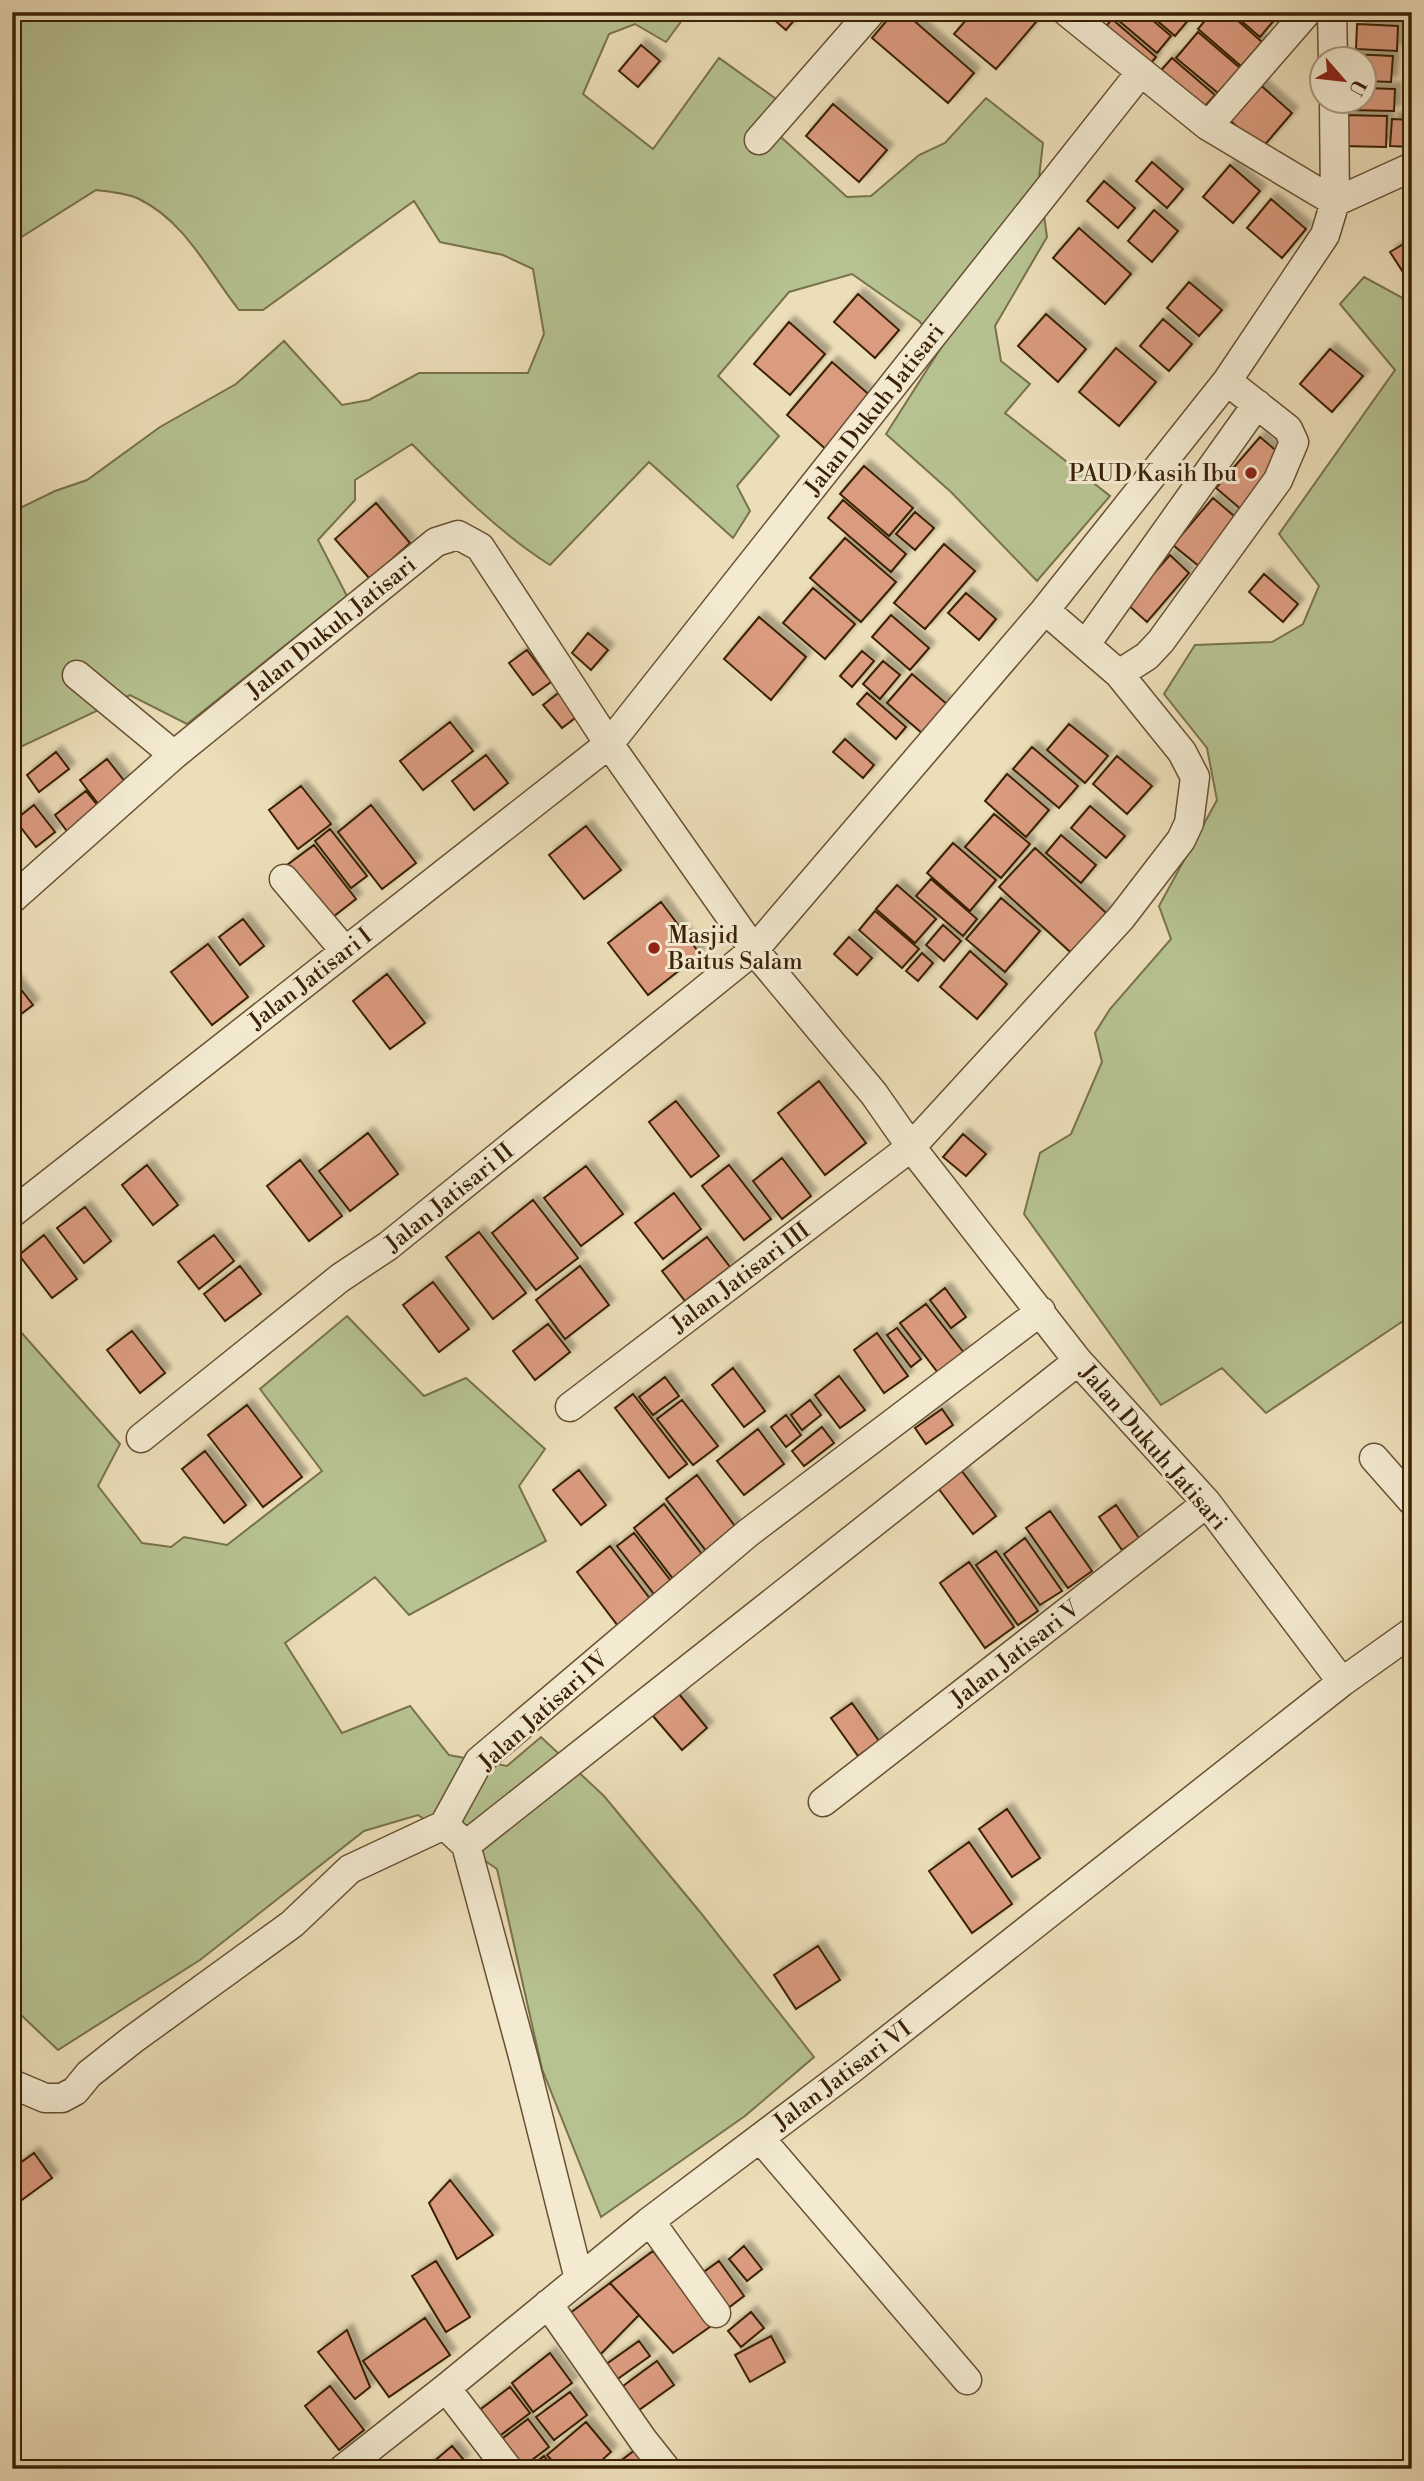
<svg xmlns="http://www.w3.org/2000/svg" width="1424" height="2481" font-family="'Libre Bodoni',serif">
<style>
.green{fill:#b6c290;stroke:#78724b;stroke-width:2}
.building{fill:#db9b7f;stroke:#3b2106;stroke-width:2;filter:url(#shadow)}
.lines{fill:none;stroke-linecap:round;stroke-linejoin:round}
.minor-casing{stroke:#675032;stroke-width:31}
.minor{stroke:#f3ead1;stroke-width:28}
.poi-dot{fill:#8f2418;stroke:#f3ead1;stroke-width:2.5}
.labels{text-anchor:middle;stroke-width:6;stroke-linejoin:round;paint-order:stroke}
.street-label{font-size:23px;fill:#3b2106;stroke:#f3ead1}
.poi-label{font-size:23px;fill:#3b2106;stroke:#f3ead1;text-anchor:end}
</style>
<defs>
<filter id="shadow"><feDropShadow dx="6" dy="-6" stdDeviation="2" flood-color="#0004"/></filter>
</defs>
<rect width="100%" height="100%" fill="#ecdeb8"/>
<filter id="stains"><feTurbulence type="fractalNoise" baseFrequency=".00286" numOctaves="4"/><feColorMatrix values="0 0 0 0 .2 0 0 0 0 .09 0 0 0 0 .02 0 0 0 .5 -.17"/></filter>
<radialGradient id="worn" r=".72"><stop offset=".6" stop-color="#630" stop-opacity="0"/><stop offset="1" stop-color="#630" stop-opacity=".3"/></radialGradient>
<path class="green" d="M 12,12 L 688,12 L 666,42 L 635,24 L 609,34 L 583,94 L 653,149 L 719,58 L 779,101 L 782,138 L 847,197 L 871,196 L 919,155 L 945,143 L 986,98 L 1043,143 L 1039,178 L 1047,237 L 995,326 L 1001,361 L 1030,384 L 1005,413 L 1110,496 L 1037,581 L 951,492 L 886,434 L 942,346 L 919,321 L 852,274 L 789,292 L 718,376 L 779,436 L 737,486 L 750,511 L 733,538 L 649,462 L 550,565 C 498,532 455,488 412,444 L 355,480 L 355,500 L 318,540 L 347,596 L 187,724 L 130,695 L 12,751 L 12,512 L 55,491 L 87,480 L 160,427 L 236,384 L 284,341 L 342,405 L 369,400 L 419,373 L 528,373 L 544,334 L 533,269 L 503,255 L 440,242 L 414,201 L 263,310 L 239,310 C 208,271 186,222 139,199 C 127,193 110,192 96,190 L 12,243 Z
M 1364,277 L 1412,303 L 1412,1315 L 1266,1413 L 1222,1368 L 1161,1405 L 1024,1214 L 1040,1153 L 1071,1134 L 1102,1062 L 1095,1033 L 1110,1009 L 1171,939 L 1159,906 L 1217,800 L 1207,748 L 1164,694 L 1195,645 L 1272,642 L 1303,624 L 1319,586 L 1279,534 L 1395,370 L 1340,304 Z
M 347,1316 L 424,1396 L 466,1378 L 545,1449 L 519,1486 L 546,1541 L 409,1615 L 375,1577 L 285,1643 L 342,1733 L 410,1706 L 449,1755 L 507,1766 L 541,1737 L 604,1796 L 700,1912 L 814,2057 L 745,2116 L 601,2217 L 542,2069 L 497,1869 L 418,1815 L 364,1831 L 200,1960 L 58,2050 L 21,2015 L 12,2014 L 12,1322 L 120,1444 L 98,1486 L 142,1543 L 171,1547 L 184,1537 L 227,1545 L 322,1471 L 260,1389 Z"/>
<path class="building" d="M 765,12 L 801,12 L 786,30 Z
M 894,12 L 904,12 L 974,73 L 948,103 L 872,38 Z
M 973,12 L 1024,12 L 1036,22 L 996,69 L 954,34 Z
M 1115,12 L 1143,12 L 1171,36 L 1157,53 L 1112,15 Z
M 1147,12 L 1183,12 L 1190,18 L 1175,36 Z
M 1212,12 L 1228,12 L 1262,42 L 1241,66 L 1198,29 Z
M 1231,12 L 1281,12 L 1260,37 Z
M 1358,12 L 1400,12 L 1400,20 L 1358,18 Z
M 1408,12 L 1412,12 L 1412,32 L 1407,32 Z
M 1112,19 L 1156,57 L 1144,71 L 1100,34 Z
M 1357,24 L 1398,26 L 1397,51 L 1356,49 Z
M 1198,32 L 1240,68 L 1218,93 L 1176,58 Z
M 1408,36 L 1412,36 L 1412,52 L 1407,52 Z
M 641,45 L 660,61 L 638,87 L 619,71 Z
M 1350,54 L 1393,56 L 1391,82 L 1364,81 L 1364,60 L 1349,60 Z
M 1172,58 L 1215,95 L 1198,114 L 1155,77 Z
M 1407,59 L 1412,59 L 1412,83 L 1407,83 Z
M 1257,82 L 1292,113 L 1262,148 L 1227,118 Z
M 1364,88 L 1395,89 L 1394,111 L 1349,110 L 1349,102 L 1364,102 Z
M 1406,91 L 1412,91 L 1412,114 L 1405,114 Z
M 833,104 L 887,150 L 859,182 L 806,136 Z
M 1343,115 L 1387,116 L 1386,147 L 1341,146 Z
M 1392,119 L 1412,120 L 1412,147 L 1390,146 Z
M 1152,162 L 1183,189 L 1167,208 L 1136,181 Z
M 1230,165 L 1260,191 L 1233,223 L 1203,197 Z
M 1104,181 L 1135,208 L 1118,228 L 1087,201 Z
M 1271,199 L 1306,229 L 1282,258 L 1247,228 Z
M 1154,210 L 1178,231 L 1152,262 L 1128,241 Z
M 1079,228 L 1131,274 L 1105,304 L 1053,258 Z
M 1412,239 L 1412,286 L 1390,252 Z
M 1189,282 L 1222,310 L 1199,336 L 1167,308 Z
M 858,294 L 899,330 L 875,358 L 834,322 Z
M 1046,314 L 1086,349 L 1058,382 L 1018,346 Z
M 1163,319 L 1192,344 L 1169,371 L 1140,346 Z
M 789,322 L 825,354 L 790,395 L 754,364 Z
M 1116,348 L 1156,382 L 1119,426 L 1079,392 Z
M 1330,349 L 1363,376 L 1332,412 L 1300,384 Z
M 832,362 L 874,399 L 829,452 L 787,415 Z
M 1260,437 L 1286,459 L 1242,510 L 1216,488 Z
M 864,466 L 913,508 L 889,536 L 840,494 Z
M 1213,498 L 1240,521 L 1200,567 L 1173,545 Z
M 843,500 L 906,554 L 891,572 L 828,518 Z
M 376,503 L 410,543 L 370,579 L 335,539 Z
M 915,512 L 934,528 L 915,550 L 896,534 Z
M 845,538 L 896,582 L 861,622 L 810,578 Z
M 944,544 L 975,571 L 925,629 L 894,603 Z
M 1170,555 L 1189,573 L 1147,622 L 1127,604 Z
M 1264,574 L 1298,604 L 1283,622 L 1249,592 Z
M 813,588 L 855,624 L 825,659 L 783,623 Z
M 966,593 L 996,619 L 979,640 L 948,613 Z
M 891,615 L 929,648 L 910,670 L 872,637 Z
M 759,617 L 806,657 L 771,700 L 724,659 Z
M 588,633 L 608,650 L 591,670 L 572,653 Z
M 527,650 L 551,682 L 533,695 L 509,663 Z
M 862,651 L 874,661 L 852,687 L 840,676 Z
M 883,661 L 900,675 L 880,699 L 863,684 Z
M 912,674 L 948,705 L 923,734 L 887,703 Z
M 561,691 L 579,715 L 562,728 L 543,705 Z
M 867,693 L 906,727 L 896,739 L 857,704 Z
M 450,722 L 473,751 L 423,790 L 400,761 Z
M 1069,724 L 1108,756 L 1085,783 L 1047,750 Z
M 845,739 L 874,765 L 863,778 L 833,752 Z
M 1032,747 L 1078,786 L 1059,808 L 1013,769 Z
M 56,752 L 69,769 L 39,792 L 27,775 Z
M 486,755 L 508,783 L 474,810 L 452,781 Z
M 1117,756 L 1152,786 L 1127,814 L 1093,784 Z
M 107,759 L 126,783 L 99,805 L 80,780 Z
M 1007,774 L 1049,810 L 1026,837 L 985,801 Z
M 301,786 L 331,824 L 298,849 L 269,810 Z
M 86,791 L 104,813 L 72,838 L 55,815 Z
M 34,805 L 55,832 L 36,847 L 15,820 Z
M 371,805 L 416,863 L 382,889 L 338,832 Z
M 1090,806 L 1125,836 L 1106,858 L 1071,828 Z
M 994,814 L 1030,844 L 1001,878 L 965,847 Z
M 586,826 L 621,870 L 584,899 L 549,855 Z
M 330,829 L 367,876 L 351,888 L 315,841 Z
M 1061,835 L 1096,865 L 1081,883 L 1046,853 Z
M 953,843 L 996,880 L 970,911 L 927,873 Z
M 314,845 L 356,899 L 329,920 L 287,865 Z
M 1035,848 L 1115,921 L 1079,960 L 999,887 Z
M 931,879 L 977,919 L 963,936 L 916,896 Z
M 897,885 L 936,919 L 915,943 L 876,909 Z
M 1001,898 L 1040,931 L 1005,972 L 966,939 Z
M 661,902 L 700,954 L 648,995 L 608,943 Z
M 875,911 L 919,949 L 902,968 L 859,930 Z
M 243,919 L 264,946 L 240,965 L 219,937 Z
M 943,925 L 961,941 L 944,961 L 926,945 Z
M 849,937 L 872,958 L 857,975 L 834,954 Z
M 208,944 L 248,997 L 212,1025 L 171,972 Z
M 970,951 L 1007,984 L 977,1019 L 940,987 Z
M 922,953 L 933,963 L 918,981 L 906,971 Z
M 387,974 L 425,1023 L 390,1049 L 353,1001 Z
M 12,978 L 33,1005 L 12,1021 Z
M 819,1081 L 866,1143 L 825,1175 L 778,1113 Z
M 676,1101 L 719,1156 L 691,1177 L 649,1122 Z
M 368,1133 L 398,1174 L 350,1211 L 319,1171 Z
M 963,1134 L 986,1154 L 966,1176 L 943,1157 Z
M 782,1158 L 811,1196 L 782,1219 L 753,1181 Z
M 300,1160 L 342,1216 L 309,1241 L 267,1186 Z
M 147,1165 L 178,1205 L 153,1225 L 122,1185 Z
M 729,1165 L 771,1219 L 744,1240 L 702,1186 Z
M 586,1166 L 623,1214 L 581,1246 L 544,1198 Z
M 674,1193 L 701,1229 L 663,1259 L 635,1223 Z
M 533,1200 L 578,1258 L 536,1290 L 492,1233 Z
M 85,1207 L 111,1241 L 84,1263 L 57,1228 Z
M 479,1232 L 526,1293 L 493,1319 L 446,1257 Z
M 44,1235 L 77,1279 L 52,1298 L 19,1255 Z
M 214,1235 L 234,1261 L 199,1289 L 178,1262 Z
M 707,1237 L 730,1267 L 685,1301 L 662,1271 Z
M 240,1266 L 261,1294 L 225,1321 L 204,1294 Z
M 580,1266 L 609,1305 L 565,1339 L 536,1300 Z
M 433,1282 L 469,1329 L 439,1352 L 403,1305 Z
M 945,1288 L 966,1317 L 951,1328 L 930,1300 Z
M 926,1304 L 968,1358 L 942,1378 L 900,1323 Z
M 548,1324 L 570,1352 L 535,1380 L 513,1351 Z
M 897,1328 L 921,1359 L 911,1367 L 887,1335 Z
M 132,1331 L 165,1373 L 140,1393 L 107,1350 Z
M 877,1333 L 908,1376 L 884,1393 L 854,1350 Z
M 733,1368 L 765,1411 L 744,1427 L 712,1385 Z
M 839,1376 L 865,1410 L 840,1428 L 815,1395 Z
M 665,1377 L 679,1396 L 653,1415 L 639,1397 Z
M 633,1394 L 687,1464 L 669,1478 L 615,1408 Z
M 682,1400 L 718,1446 L 693,1465 L 657,1419 Z
M 810,1400 L 821,1415 L 802,1430 L 791,1415 Z
M 247,1405 L 302,1477 L 263,1507 L 208,1435 Z
M 942,1409 L 953,1425 L 926,1444 L 915,1428 Z
M 786,1415 L 801,1435 L 786,1447 L 771,1427 Z
M 822,1427 L 834,1443 L 804,1466 L 792,1451 Z
M 758,1429 L 784,1464 L 744,1495 L 717,1461 Z
M 205,1451 L 246,1505 L 224,1523 L 182,1469 Z
M 579,1470 L 606,1505 L 581,1525 L 553,1490 Z
M 961,1470 L 996,1516 L 973,1534 L 938,1488 Z
M 697,1475 L 740,1533 L 710,1556 L 666,1499 Z
M 664,1504 L 704,1557 L 674,1580 L 634,1528 Z
M 1116,1505 L 1139,1538 L 1122,1550 L 1099,1517 Z
M 1050,1511 L 1092,1571 L 1068,1588 L 1026,1528 Z
M 634,1533 L 674,1585 L 657,1598 L 617,1546 Z
M 1025,1538 L 1062,1591 L 1040,1605 L 1004,1554 Z
M 610,1546 L 651,1600 L 618,1626 L 577,1572 Z
M 996,1551 L 1038,1611 L 1018,1625 L 976,1565 Z
M 969,1562 L 1014,1627 L 985,1648 L 940,1583 Z
M 679,1694 L 707,1728 L 682,1750 L 653,1716 Z
M 852,1703 L 879,1741 L 858,1756 L 831,1718 Z
M 1007,1809 L 1040,1858 L 1012,1877 L 979,1829 Z
M 969,1842 L 1012,1904 L 972,1933 L 929,1871 Z
M 818,1946 L 840,1980 L 796,2009 L 774,1975 Z
M 34,2153 L 52,2178 L 12,2207 L 12,2169 Z
M 450,2180 L 493,2235 L 457,2259 L 429,2203 Z
M 744,2246 L 762,2269 L 747,2281 L 729,2259 Z
M 653,2251 L 711,2326 L 673,2353 L 610,2283 Z
M 436,2261 L 470,2317 L 446,2332 L 412,2276 Z
M 719,2261 L 744,2296 L 719,2315 L 694,2279 Z
M 610,2283 L 639,2315 L 592,2363 L 565,2317 Z
M 751,2312 L 764,2328 L 741,2347 L 728,2331 Z
M 425,2318 L 450,2355 L 389,2397 L 363,2361 Z
M 347,2330 L 370,2387 L 355,2399 L 318,2352 Z
M 771,2336 L 785,2362 L 750,2382 L 735,2355 Z
M 639,2341 L 650,2356 L 609,2385 L 598,2370 Z
M 550,2353 L 572,2383 L 533,2412 L 512,2383 Z
M 657,2361 L 674,2385 L 639,2410 L 623,2386 Z
M 330,2386 L 364,2430 L 339,2450 L 305,2406 Z
M 510,2387 L 530,2413 L 493,2441 L 473,2415 Z
M 570,2392 L 587,2415 L 554,2440 L 536,2417 Z
M 528,2419 L 549,2447 L 520,2469 L 495,2444 Z
M 586,2422 L 611,2452 L 592,2469 L 559,2469 L 547,2455 Z
M 452,2446 L 464,2460 L 453,2469 L 425,2469 Z
M 635,2450 L 650,2469 L 610,2469 Z
M 544,2456 L 554,2469 L 527,2469 Z"/>
<g class="lines">
<defs>
<path id="minor" d="M 1067,12 L 1208,126 L 1335,202
M 1332,12 L 1333,60
M 1208,126 L 1307,12
M 759,140 L 871,12
M 1335,202 L 1412,167
M 1086,644 L 1257,404
M 1119,674 L 1147,656 L 1161,641 L 1278,480 L 1294,442 L 1288,429 L 1227,381
M 77,675 L 174,755
M 284,879 L 345,951
M 12,899 L 174,755 L 436,542 L 458,535 L 480,547 L 609,744 L 754,950 L 874,1094 L 911,1147 L 1078,1361 L 1207,1503 L 1342,1682
M 12,1213 L 609,744 L 1140,73
M 570,1407 L 911,1147 L 1121,918 L 1181,840 L 1189,823 L 1195,777 L 1182,752 L 1119,674 L 1045,610
M 141,1438 L 340,1278 L 388,1246 L 754,950 L 1045,610 L 1227,381 L 1325,235 L 1335,202 L 1334,102
M 1374,1458 L 1412,1501
M 823,1802 L 1207,1503
M 452,1832 L 466,1845 L 524,2060 L 579,2279
M 466,1845 L 1078,1361
M 12,2084 L 45,2098 L 62,2098 L 75,2091 L 89,2074 L 132,2040 L 292,1924 L 350,1869 L 444,1825 L 479,1761 L 748,1533 L 1041,1311
M 760,2138 L 967,2380
M 650,2221 L 716,2313
M 548,2304 L 643,2440 L 666,2469
M 446,2388 L 508,2469
M 343,2469 L 446,2388 L 650,2221 L 850,2070 L 1342,1682 L 1412,1632"/>
</defs>
<use href="#minor" class="minor-casing"/>
<use href="#minor" class="minor"/>
</g>
<g class="poi-dot">
<circle cx="1251" cy="473" r="7"/>
<circle cx="654" cy="948" r="7"/>
</g>
<g class="labels">
<g class="street-label">
<text transform="translate(874 409) rotate(-52)" y="8">Jalan Dukuh Jatisari</text>
<text transform="translate(331 627) rotate(-39)" y="8">Jalan Dukuh Jatisari</text>
<text transform="translate(310 978) rotate(-38)" y="8">Jalan Jatisari I</text>
<text transform="translate(449 1197) rotate(-39)" y="8">Jalan Jatisari II</text>
<text transform="translate(740 1277) rotate(-37)" y="8">Jalan Jatisari III</text>
<text transform="translate(1154 1447) rotate(49)" y="8">Jalan Dukuh Jatisari</text>
<text transform="translate(1015 1653) rotate(-38)" y="8">Jalan Jatisari V</text>
<text transform="translate(543 1710) rotate(-42)" y="8">Jalan Jatisari IV</text>
<text transform="translate(842 2075) rotate(-37)" y="8">Jalan Jatisari VI</text>
</g>
<g class="poi-label">
<text x="1237" y="481">PAUD Kasih Ibu</text>
<text x="668" y="943" text-anchor="start">Masjid<tspan x="668" dy="26">Baitus Salam</tspan></text>
</g>
</g>
<rect width="1424" height="2481" fill="none" stroke="#ecdeb8" stroke-width="42"/>
<rect x="14" y="14" width="1396" height="2453" fill="none" stroke="#3b2106" stroke-width="3.5"/>
<rect x="21" y="21" width="1382" height="2439" fill="none" stroke="#3b2106" stroke-width="2"/>
<g transform="translate(1343 80) rotate(118)"><circle r="33" fill="#f3ead1" stroke="#a99a80" stroke-width="2"/>
<path d="M0-5L12 26L0 18L-12 26Z" fill="#8f2418"/>
<text y="-10" font-size="19" font-weight="bold" text-anchor="middle" fill="#3b2106">U</text>
</g>
<rect width="100%" height="100%" filter="url(#stains)"/>
<rect width="100%" height="100%" fill="url(#worn)"/>
</svg>
